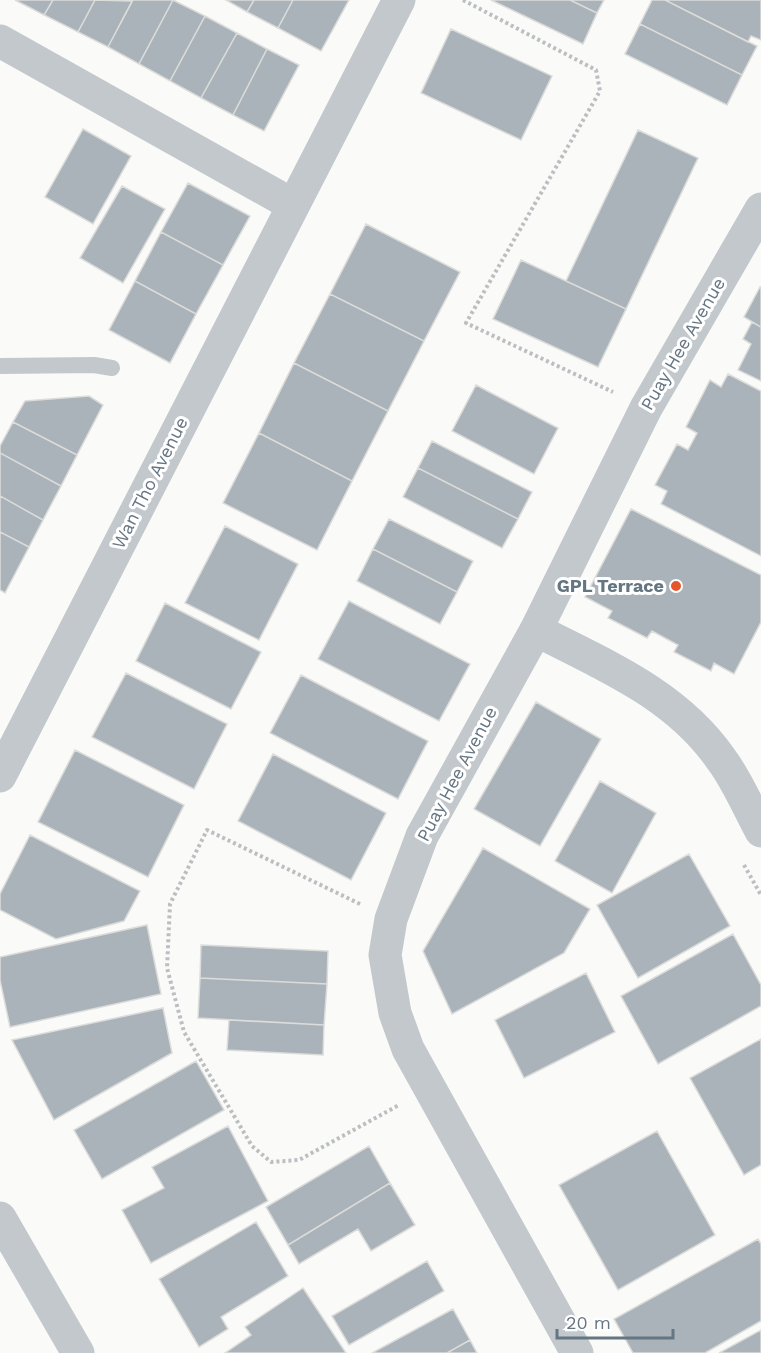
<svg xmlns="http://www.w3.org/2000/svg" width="761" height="1353" font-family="'Work Sans',sans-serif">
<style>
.building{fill:#aab3b9;stroke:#dcdcda;stroke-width:1.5}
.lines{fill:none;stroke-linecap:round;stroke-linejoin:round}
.path{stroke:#bbbfc2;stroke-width:4;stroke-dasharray:3 3;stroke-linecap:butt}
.lane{stroke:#c3c8cc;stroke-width:16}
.street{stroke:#c3c8cc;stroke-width:33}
.poi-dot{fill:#e4572e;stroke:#fff;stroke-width:2}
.labels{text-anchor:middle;stroke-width:6;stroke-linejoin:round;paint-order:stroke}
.street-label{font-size:18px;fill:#657683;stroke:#fff}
.poi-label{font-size:18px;font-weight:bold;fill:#657683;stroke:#fff;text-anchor:end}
</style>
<rect width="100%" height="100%" fill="#fafaf8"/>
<path class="building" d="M 15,0 L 53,0 L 44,15 Z
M 53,0 L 95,0 L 78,32 L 44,15 Z
M 95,0 L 132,1 L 108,47 L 78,32 Z
M 133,0 L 173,0 L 139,64 L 108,47 Z
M 173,0 L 205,16 L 170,81 L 139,64 Z
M 226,0 L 254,0 L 247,12 Z
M 254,0 L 293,0 L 278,28 L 247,12 Z
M 293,0 L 349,0 L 321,51 L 278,28 Z
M 491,0 L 570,0 L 597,13 L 583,44 Z
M 570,0 L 604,0 L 597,13 Z
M 652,0 L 665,0 L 757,46 L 742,75 L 640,24 Z
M 665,0 L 761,0 L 761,40 L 751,36 L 748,42 Z
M 205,16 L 237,33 L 201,98 L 170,81 Z
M 640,24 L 742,75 L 727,105 L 625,54 Z
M 451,29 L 552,76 L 521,140 L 421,93 Z
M 237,33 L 267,49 L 233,115 L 201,98 Z
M 267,49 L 299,65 L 264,131 L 233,115 Z
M 83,129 L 131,156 L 93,224 L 45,197 Z
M 638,130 L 698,158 L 626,309 L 566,281 Z
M 188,183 L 250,216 L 223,265 L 161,232 Z
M 122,186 L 165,209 L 123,283 L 80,258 Z
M 366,224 L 460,272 L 424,341 L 330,294 Z
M 161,232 L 223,265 L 196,314 L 135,281 Z
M 521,260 L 626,309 L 598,367 L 493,319 Z
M 135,281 L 196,314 L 170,363 L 109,330 Z
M 760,287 L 761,287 L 761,327 L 744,317 Z
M 330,294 L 424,341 L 388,411 L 294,363 Z
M 752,322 L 761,327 L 761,381 L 738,370 L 751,344 L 743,339 Z
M 294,363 L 388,411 L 352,481 L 259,433 Z
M 728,374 L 761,391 L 761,556 L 661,504 L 667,491 L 655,485 L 677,444 L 688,450 L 697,433 L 686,427 L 710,380 L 721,387 Z
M 476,385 L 558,428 L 534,474 L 452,431 Z
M 89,396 L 103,405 L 77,455 L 13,422 L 25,401 Z
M 13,422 L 77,455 L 61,486 L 0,453 L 0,446 Z
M 259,433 L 352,481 L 317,550 L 223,503 Z
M 432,441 L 532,492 L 518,519 L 418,468 Z
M 0,453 L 61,486 L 43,520 L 0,496 Z
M 418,468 L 518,519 L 502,548 L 403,497 Z
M 0,496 L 43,520 L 29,547 L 0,532 Z
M 631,509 L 761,575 L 761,622 L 734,674 L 714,663 L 711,671 L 674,652 L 678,645 L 652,631 L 647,638 L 608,618 L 612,611 L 585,597 Z
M 389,519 L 473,561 L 457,592 L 373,549 Z
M 225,526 L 298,564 L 259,640 L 185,603 Z
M 0,532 L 29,547 L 5,593 L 0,590 Z
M 373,549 L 457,592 L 440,624 L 357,581 Z
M 349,601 L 470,664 L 439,721 L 318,659 Z
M 165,603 L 261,652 L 231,709 L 136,661 Z
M 126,673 L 227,724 L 194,789 L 92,737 Z
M 301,675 L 428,741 L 398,799 L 270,733 Z
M 536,702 L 601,739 L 540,846 L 474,809 Z
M 75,750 L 184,805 L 148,877 L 38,822 Z
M 273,754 L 386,813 L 351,880 L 238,821 Z
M 600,781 L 656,813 L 612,893 L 555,861 Z
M 30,835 L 140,891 L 124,921 L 56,939 L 0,910 L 0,894 Z
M 483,848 L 590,909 L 564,953 L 452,1014 L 423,951 Z
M 689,854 L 730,926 L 638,978 L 597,905 Z
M 147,925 L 161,994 L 10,1027 L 0,980 L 0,957 Z
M 733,934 L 761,985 L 761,1006 L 658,1064 L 621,996 Z
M 201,945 L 328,951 L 327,984 L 200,978 Z
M 586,973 L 615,1032 L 524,1078 L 495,1020 Z
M 200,978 L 327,984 L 324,1025 L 198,1018 Z
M 163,1008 L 172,1053 L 54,1120 L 12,1040 Z
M 229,1020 L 324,1025 L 323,1055 L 227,1050 Z
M 761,1039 L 761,1165 L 744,1175 L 690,1078 Z
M 196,1061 L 224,1110 L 102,1179 L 74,1130 Z
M 228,1126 L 268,1201 L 151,1263 L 122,1210 L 164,1188 L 152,1167 Z
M 657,1131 L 715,1235 L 618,1290 L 559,1185 Z
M 369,1146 L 390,1183 L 288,1245 L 266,1207 Z
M 390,1183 L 415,1225 L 371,1251 L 358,1229 L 299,1264 L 288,1245 Z
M 256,1222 L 288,1276 L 221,1317 L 228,1329 L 199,1347 L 159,1279 Z
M 758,1239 L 761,1244 L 761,1321 L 705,1353 L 633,1353 L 614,1319 Z
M 427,1261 L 444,1291 L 349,1345 L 332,1316 Z
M 303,1288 L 346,1353 L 225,1353 L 251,1335 L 245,1327 Z
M 453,1309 L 470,1340 L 447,1353 L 372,1353 Z
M 761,1330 L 761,1353 L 719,1353 Z
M 470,1340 L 477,1353 L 447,1353 Z"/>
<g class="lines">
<path class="path" d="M 463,0 L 596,70 L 600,91 L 466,323 L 613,392
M 744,865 L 761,895
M 360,904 L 207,830 L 170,904 L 167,968 L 184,1032 L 252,1146 L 271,1162 L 299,1160 L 399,1105"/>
<path class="lane" d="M 0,366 L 94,365 L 112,368"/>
<path class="street" d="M 0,41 L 293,205
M 536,630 C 604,665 676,694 721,759 C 737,780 748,807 761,831
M 0,776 L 399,0
M 0,1218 L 78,1353
M 577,1353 L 408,1049 L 395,1013 L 385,955 L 391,919 L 422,836 L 536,630 L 646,408 L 761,209"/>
</g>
<circle class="poi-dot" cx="676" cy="586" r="6"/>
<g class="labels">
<g class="street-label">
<text transform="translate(683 344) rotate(-60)" y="6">Puay Hee Avenue</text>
<text transform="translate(150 483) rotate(-63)" y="6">Wan Tho Avenue</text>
<text transform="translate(457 774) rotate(-62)" y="6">Puay Hee Avenue</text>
</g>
<g class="poi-label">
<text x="664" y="592">GPL Terrace</text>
</g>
</g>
<path d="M557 1329v9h116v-9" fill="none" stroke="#657683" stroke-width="3"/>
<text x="566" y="1329" font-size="18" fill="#657683" stroke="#ffffff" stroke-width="4.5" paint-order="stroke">20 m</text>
</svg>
